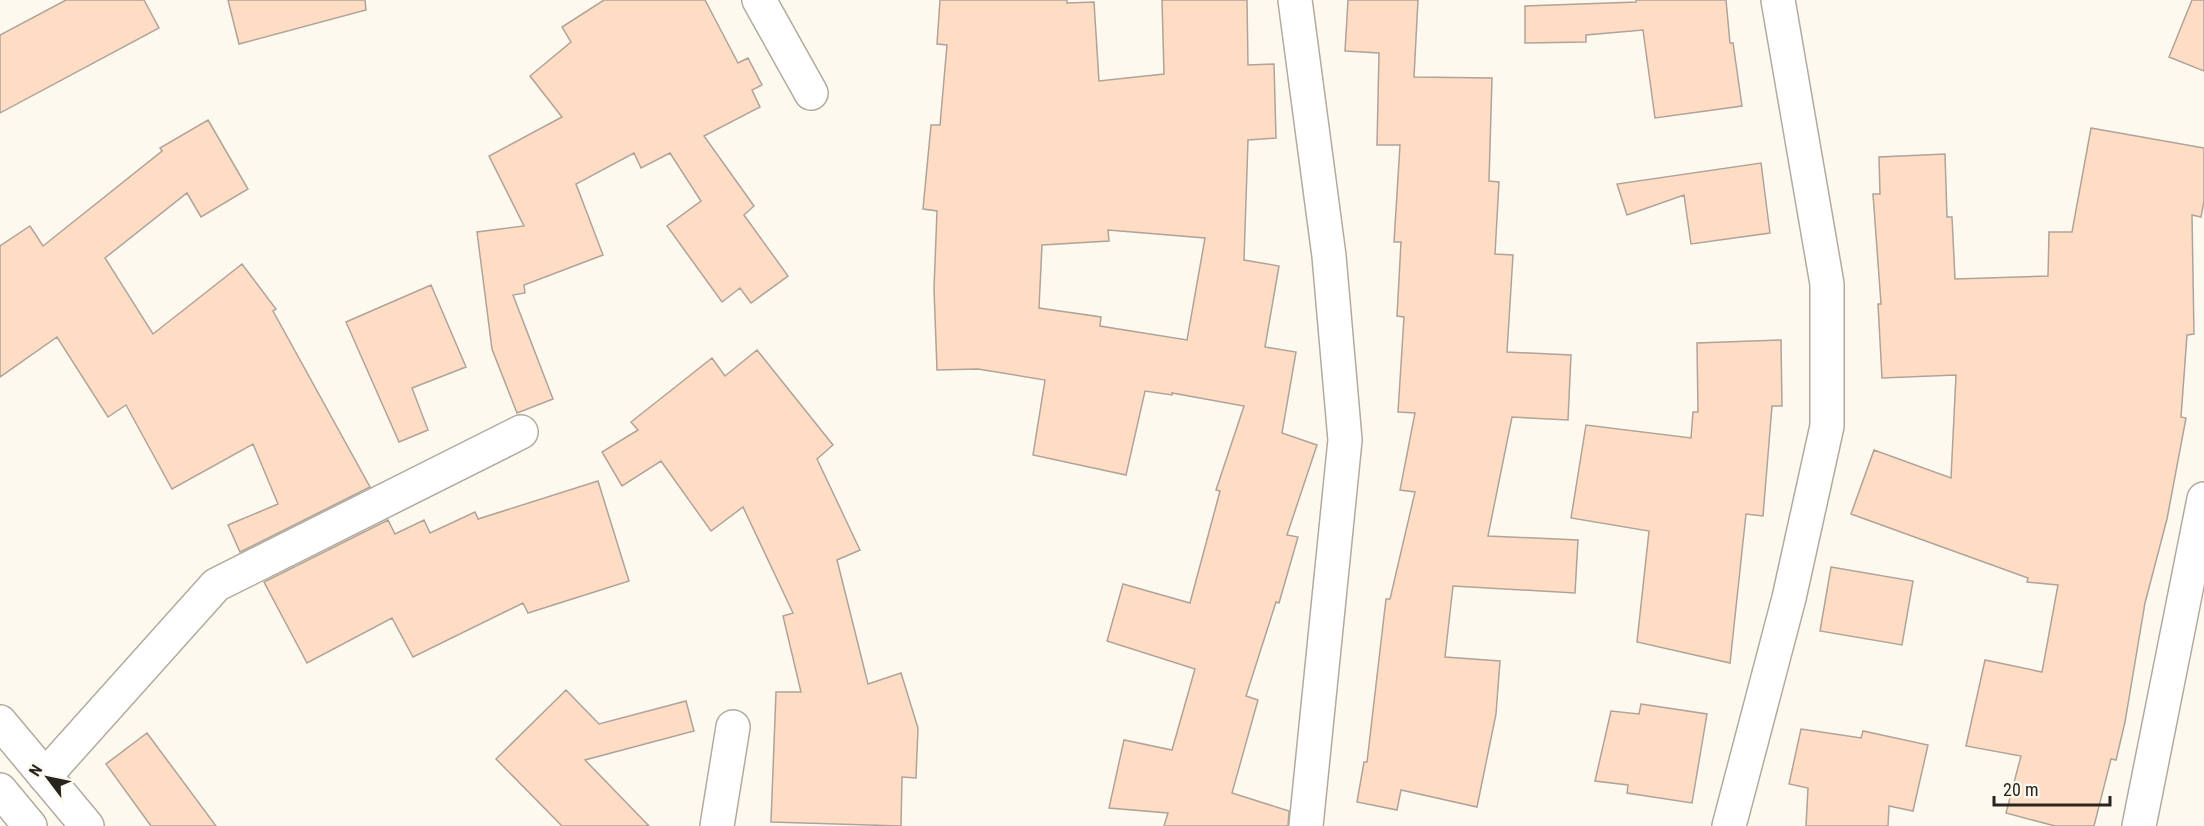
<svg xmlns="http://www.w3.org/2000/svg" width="2204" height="826" font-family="'Roboto Condensed',sans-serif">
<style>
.building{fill:#ffdcc4;stroke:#afa39a;stroke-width:1.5;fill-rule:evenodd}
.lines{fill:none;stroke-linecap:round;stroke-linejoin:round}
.minor-casing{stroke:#b1aa9e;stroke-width:36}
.secondary-casing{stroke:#b1aa9e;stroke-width:36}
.minor{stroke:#fff;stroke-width:33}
.secondary{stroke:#fff;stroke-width:33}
</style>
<rect width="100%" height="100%" fill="#fef9ee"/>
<path class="building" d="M 66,0 L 144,0 L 159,28 L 0,113 L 0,35 Z
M 228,0 L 365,0 L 366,10 L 239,44 Z
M 604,0 L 705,0 L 738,63 L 748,58 L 762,85 L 752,90 L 760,107 L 704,136 L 754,206 L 744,215 L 788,276 L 751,303 L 740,288 L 722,302 L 667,226 L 701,201 L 670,153 L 641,168 L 634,153 L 576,184 L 603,255 L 524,285 L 525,293 L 513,295 L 553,399 L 517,413 L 492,349 L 477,232 L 524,226 L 489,156 L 562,117 L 530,76 L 571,42 L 562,27 Z
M 940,0 L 1067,0 L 1067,3 L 1094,2 L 1099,81 L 1164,74 L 1162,0 L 1247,0 L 1248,65 L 1274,64 L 1276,138 L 1248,140 L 1244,260 L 1279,266 L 1265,347 L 1296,352 L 1282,433 L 1317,445 L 1287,535 L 1298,537 L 1279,603 L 1276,602 L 1246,696 L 1258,700 L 1232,793 L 1289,811 L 1288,826 L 1164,826 L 1168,813 L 1109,808 L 1124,740 L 1172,750 L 1195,669 L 1107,641 L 1123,584 L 1190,603 L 1220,491 L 1216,490 L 1244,406 L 1172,393 L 1172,395 L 1145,391 L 1126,475 L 1033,455 L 1045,380 L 978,369 L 937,370 L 934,289 L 937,211 L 923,209 L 931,125 L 940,125 L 947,45 L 937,44 ZM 1108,230 L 1205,238 L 1187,340 L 1100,326 L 1101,317 L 1039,308 L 1042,245 L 1109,241 Z
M 1348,0 L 1418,0 L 1414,77 L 1492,78 L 1489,181 L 1499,182 L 1495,254 L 1513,255 L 1507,352 L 1571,355 L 1568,420 L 1512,417 L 1488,536 L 1578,540 L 1575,593 L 1453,586 L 1445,657 L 1500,661 L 1496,714 L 1477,807 L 1401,790 L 1397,810 L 1357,802 L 1364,762 L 1367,762 L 1386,599 L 1390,599 L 1415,492 L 1400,490 L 1415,413 L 1398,412 L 1404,317 L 1397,316 L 1401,242 L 1394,242 L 1400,145 L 1377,145 L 1379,53 L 1345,51 Z
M 1636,0 L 1726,0 L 1730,43 L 1733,43 L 1742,106 L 1655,118 L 1643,30 L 1586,35 L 1586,42 L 1525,43 L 1525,6 L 1636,2 Z
M 2192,0 L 2204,0 L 2204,71 L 2169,57 Z
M 208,120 L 248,189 L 201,217 L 187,193 L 105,258 L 153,334 L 242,264 L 276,309 L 273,311 L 370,487 L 240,552 L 228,525 L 278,504 L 253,444 L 172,489 L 126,405 L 108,417 L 57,337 L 0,377 L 0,246 L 30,226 L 43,246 L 162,151 L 160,148 Z
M 2091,128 L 2204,148 L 2204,201 L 2201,217 L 2192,215 L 2194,334 L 2187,335 L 2181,417 L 2186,418 L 2167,519 L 2145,603 L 2125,722 L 2116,760 L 2111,759 L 2094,826 L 2055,826 L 2006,813 L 2021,756 L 1966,746 L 1985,660 L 2042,672 L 2058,585 L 2027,582 L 2028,578 L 1851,514 L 1874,450 L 1951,478 L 1956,375 L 1882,378 L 1878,304 L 1881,304 L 1873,194 L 1880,194 L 1879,157 L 1945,154 L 1947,217 L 1952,217 L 1955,279 L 2048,276 L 2049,232 L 2072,232 Z
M 1761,163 L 1770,233 L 1691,244 L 1684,195 L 1627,215 L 1617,184 Z
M 431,285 L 466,367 L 412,388 L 428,430 L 399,442 L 346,322 Z
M 1781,340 L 1782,406 L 1772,406 L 1763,516 L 1746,514 L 1730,663 L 1637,642 L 1649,531 L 1571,518 L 1586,425 L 1691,438 L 1693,412 L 1698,412 L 1697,343 Z
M 757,350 L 833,445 L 817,459 L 860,550 L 837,560 L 868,684 L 901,673 L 918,728 L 916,778 L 902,777 L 901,826 L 771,822 L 776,692 L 801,692 L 783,616 L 793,613 L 743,507 L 711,531 L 661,461 L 622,486 L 602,452 L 638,430 L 631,422 L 712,358 L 725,376 Z
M 598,481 L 629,581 L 528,613 L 523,603 L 413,657 L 392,618 L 307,663 L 264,582 L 388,520 L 395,534 L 424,520 L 430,533 L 475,512 L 478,519 Z
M 1831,567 L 1913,581 L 1902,645 L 1820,631 Z
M 566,690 L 599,724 L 686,701 L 694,731 L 585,760 L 649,826 L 562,826 L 496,759 Z
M 1641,704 L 1707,714 L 1692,803 L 1627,793 L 1628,785 L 1595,781 L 1611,711 L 1639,714 Z
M 1801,729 L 1861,738 L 1863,731 L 1928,745 L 1913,811 L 1889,806 L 1888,826 L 1806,826 L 1808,788 L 1789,784 Z
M 147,733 L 216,826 L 151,826 L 106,764 Z"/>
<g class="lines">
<defs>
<path id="minor" d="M 759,0 L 811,93
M 1295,0 L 1329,256 L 1345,440 L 1306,826
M 45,776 L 216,585 L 521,432
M 717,826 L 733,727
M 1729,826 L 1789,598 L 1827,426 L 1827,284 L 1778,0
M 2139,826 L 2204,499"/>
<path id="secondary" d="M 0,722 L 87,826
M 0,790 L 30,826"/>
</defs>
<use href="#minor" class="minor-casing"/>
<use href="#secondary" class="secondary-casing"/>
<use href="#minor" class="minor"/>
<use href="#secondary" class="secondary"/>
</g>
<g transform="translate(48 778) rotate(302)" stroke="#fef9ee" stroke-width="4.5" paint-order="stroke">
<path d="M0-4.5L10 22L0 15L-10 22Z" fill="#272520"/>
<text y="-9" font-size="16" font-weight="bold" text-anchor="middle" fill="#272520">N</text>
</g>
<path d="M1994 796v9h116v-9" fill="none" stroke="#272520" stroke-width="3"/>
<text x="2003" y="796" font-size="18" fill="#272520" stroke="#fef9ee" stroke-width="4.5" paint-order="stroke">20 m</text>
</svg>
